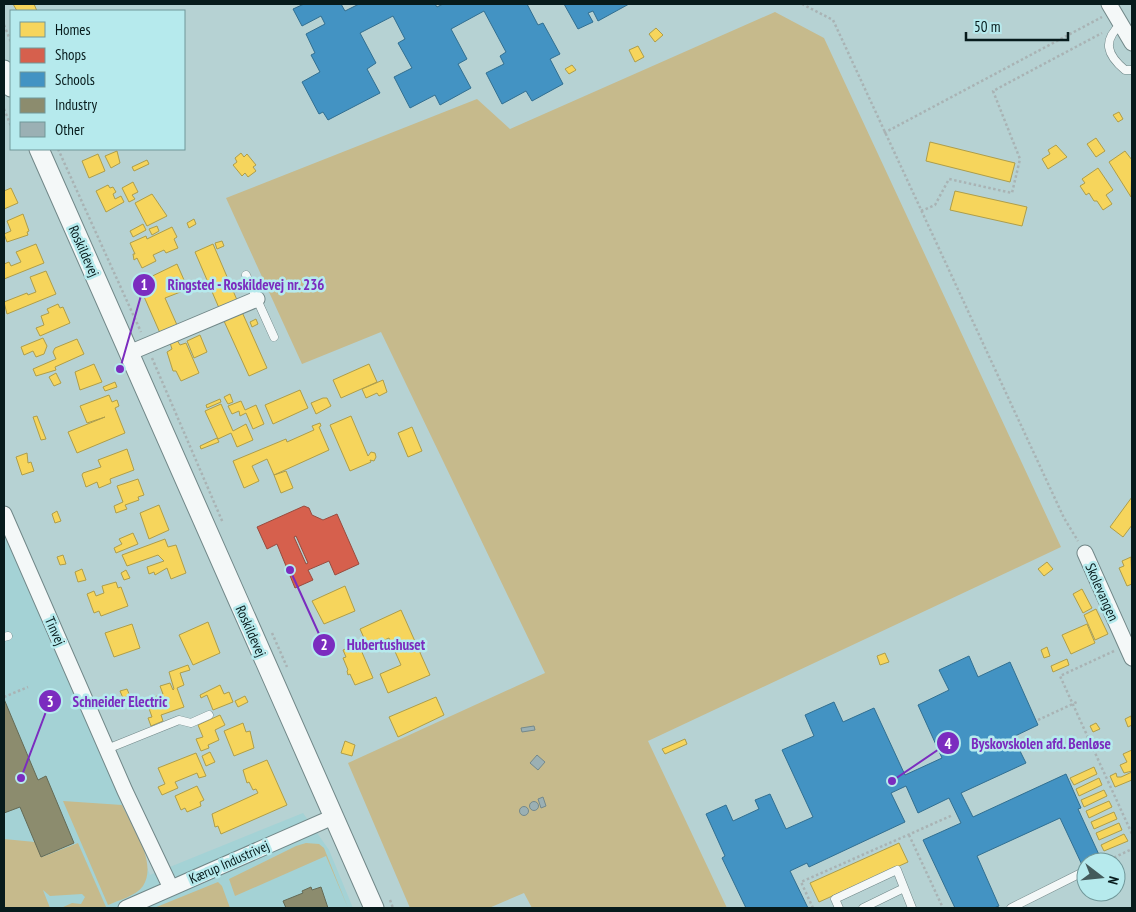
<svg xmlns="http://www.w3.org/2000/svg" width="1136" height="912" font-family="'PT Sans Narrow',sans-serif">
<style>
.built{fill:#a4d2d5}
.green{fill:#c6ba8c}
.homes{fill:#f6d55c;stroke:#ae9d49}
.shops{fill:#d6604d;stroke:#984b3e;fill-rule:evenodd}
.schools{fill:#4393c3;stroke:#316f91}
.industry{fill:#8c8c6e;stroke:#646a55}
.building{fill:#9bb0b4;stroke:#74898c}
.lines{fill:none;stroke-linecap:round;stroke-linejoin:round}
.service-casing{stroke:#718788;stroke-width:9}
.minor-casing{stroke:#718788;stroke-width:17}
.tertiary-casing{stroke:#718788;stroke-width:21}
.path{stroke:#a9b3b4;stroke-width:2.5;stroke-dasharray:2.5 2.5;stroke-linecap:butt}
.service{stroke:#f4f8f8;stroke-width:8}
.minor{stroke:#f4f8f8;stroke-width:15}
.tertiary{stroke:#f4f8f8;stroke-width:19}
.labels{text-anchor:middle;stroke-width:5;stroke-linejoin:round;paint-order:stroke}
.street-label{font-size:14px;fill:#071b1c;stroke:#b6eaed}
.leader{fill:none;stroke:#7b2cbf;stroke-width:2}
.callout-dot{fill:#7b2cbf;stroke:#b6eaed;stroke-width:2}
.mark-label{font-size:15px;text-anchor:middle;font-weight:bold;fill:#fff}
.callout-label{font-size:15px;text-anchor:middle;font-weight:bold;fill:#7b2cbf;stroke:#b6eaed;stroke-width:5;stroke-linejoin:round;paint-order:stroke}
</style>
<rect width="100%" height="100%" fill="#b6d2d3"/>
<path class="built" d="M 4,506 L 150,875 L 303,813 L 329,850 L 353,908 L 4,908 Z"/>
<path class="green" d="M 775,12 L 824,38 L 1061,547 L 648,741 L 727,908 L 532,908 L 524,893 L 489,908 L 410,908 L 348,763 L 545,673 L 381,332 L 302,364 L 226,198 L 477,99 L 510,129 Z
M 63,801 L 122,805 C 132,827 158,862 143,886 C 136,896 119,900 108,905 Z
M 4,839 L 35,842 L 42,857 L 78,843 L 106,907 L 61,908 L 72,903 L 81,904 L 85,897 L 82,894 L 50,896 L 43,890 L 50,908 L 4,908 Z
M 306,843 L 319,844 L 324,848 L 348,908 L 326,856 L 235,896 L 229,879 L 296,846 Z
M 218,882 L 222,886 L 230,908 L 154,908 Z"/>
<path class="homes" d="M 13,4 L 34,4 L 37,11 L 17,11 Z
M 656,28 L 663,35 L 655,42 L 649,34 Z
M 638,46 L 644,57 L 635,62 L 629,50 Z
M 572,65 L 576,70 L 569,74 L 565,69 Z
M 1119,112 L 1123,119 L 1118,122 L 1113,115 Z
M 1096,138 L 1105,151 L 1096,157 L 1087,144 Z
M 930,142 L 1015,163 L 1010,182 L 926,161 Z
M 1056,145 L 1067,157 L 1048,169 L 1042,159 L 1050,154 L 1048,150 Z
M 117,151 L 120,163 L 111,168 L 105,156 Z
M 1125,151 L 1132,160 L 1131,197 L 1109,162 Z
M 241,153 L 244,157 L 247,154 L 256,165 L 253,167 L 256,171 L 248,177 L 245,173 L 242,176 L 233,165 L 237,162 L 235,158 Z
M 98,154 L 105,171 L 89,178 L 82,161 Z
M 147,160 L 149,164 L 134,171 L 132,167 Z
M 1098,168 L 1113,190 L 1106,195 L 1112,204 L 1103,210 L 1097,201 L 1094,201 L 1089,193 L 1086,195 L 1080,186 L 1085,183 L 1082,179 Z
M 133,182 L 138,192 L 132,195 L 135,199 L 129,202 L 122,188 Z
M 108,185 L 110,188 L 113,187 L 116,192 L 113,194 L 115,199 L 121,196 L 124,202 L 106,212 L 96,191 Z
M 11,188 L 18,203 L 4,209 L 4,191 Z
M 955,191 L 1027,207 L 1022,226 L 950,210 Z
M 152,194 L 167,216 L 147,226 L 135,203 Z
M 23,214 L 29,231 L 27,232 L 28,235 L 7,242 L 4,234 L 11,231 L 7,221 Z
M 194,219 L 196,224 L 189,228 L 187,223 Z
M 143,224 L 146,230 L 133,237 L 130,231 Z
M 157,226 L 159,231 L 152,235 L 149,229 Z
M 172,227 L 177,237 L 174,239 L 178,248 L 166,253 L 164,250 L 153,255 L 156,261 L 142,268 L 137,258 L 134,260 L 133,254 L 135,254 L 130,243 L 146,236 L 147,239 Z
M 222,241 L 224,246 L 217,249 L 215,243 Z
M 36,244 L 44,263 L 4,279 L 4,264 L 9,262 L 11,266 L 21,262 L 16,252 Z
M 213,244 L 237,300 L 219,308 L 195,252 Z
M 177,264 L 188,289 L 165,298 L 177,325 L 160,333 L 138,283 Z
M 46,271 L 56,294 L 7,314 L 4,302 L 27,293 L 28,295 L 36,292 L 30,277 Z
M 58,304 L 60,308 L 63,307 L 70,323 L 40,336 L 36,328 L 44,325 L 41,316 L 49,313 L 47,309 Z
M 242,312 L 267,368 L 249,376 L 224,321 Z
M 256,319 L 258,324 L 252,327 L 250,322 Z
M 200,335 L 207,352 L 194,358 L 187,341 Z
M 43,338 L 47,346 L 44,354 L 36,357 L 33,351 L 24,355 L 21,347 Z
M 77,339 L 84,354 L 55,367 L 56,370 L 36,376 L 33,369 L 56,359 L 53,352 L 55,348 Z
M 177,340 L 180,345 L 186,343 L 199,373 L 181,381 L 176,371 L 173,371 L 167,352 L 172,349 L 170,343 Z
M 94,364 L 102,382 L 80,390 L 75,372 Z
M 369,364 L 377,382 L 341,398 L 333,380 Z
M 56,373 L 61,383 L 54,386 L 49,377 Z
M 383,380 L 387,392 L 379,396 L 377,393 L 366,398 L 362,389 Z
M 115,382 L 117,387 L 105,391 L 103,387 Z
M 300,390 L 308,408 L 273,424 L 265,405 Z
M 230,394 L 233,402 L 228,404 L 224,397 Z
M 109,395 L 112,402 L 117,400 L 119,406 L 115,408 L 125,433 L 77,453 L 68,432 L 105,417 L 87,423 L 80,406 Z
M 323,398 L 327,398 L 331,406 L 316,414 L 311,403 Z
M 220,399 L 221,402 L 207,408 L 206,405 Z
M 241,401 L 245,410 L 256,405 L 264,424 L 253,429 L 246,413 L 240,416 L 239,411 L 232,414 L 228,406 Z
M 221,404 L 233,431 L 246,424 L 253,440 L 237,447 L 231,433 L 218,439 L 205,411 Z
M 37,416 L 46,439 L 41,440 L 33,417 Z
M 351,416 L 368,456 L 371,452 L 375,453 L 376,457 L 374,461 L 370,460 L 371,462 L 350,471 L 330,425 Z
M 320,423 L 321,426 L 319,427 L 329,450 L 274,475 L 267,459 L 252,466 L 259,481 L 244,488 L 233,461 L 286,439 L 287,442 L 314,430 L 312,426 Z
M 412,427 L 422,451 L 408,457 L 398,433 Z
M 217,438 L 219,442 L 201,449 L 200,446 Z
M 127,449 L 134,470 L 110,479 L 111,483 L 99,488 L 97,482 L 86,487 L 82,475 L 83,473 L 101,467 L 98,460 Z
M 27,453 L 28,463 L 31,462 L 34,471 L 22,475 L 16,457 Z
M 286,471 L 293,488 L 281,493 L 274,475 Z
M 138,479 L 144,495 L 138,497 L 139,500 L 125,505 L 127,509 L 116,513 L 114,506 L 123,502 L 117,486 Z
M 1132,497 L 1132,525 L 1123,537 L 1110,527 Z
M 159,505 L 169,530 L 149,539 L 140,513 Z
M 57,511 L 61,521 L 55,523 L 52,514 Z
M 133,533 L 138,544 L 116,553 L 114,548 L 122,544 L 119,539 Z
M 165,539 L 168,547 L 176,545 L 186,573 L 171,579 L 167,568 L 155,575 L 154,572 L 149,574 L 147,567 L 164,561 L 158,555 L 127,566 L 122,555 Z
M 63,555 L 66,564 L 60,565 L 57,557 Z
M 1131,557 L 1132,584 L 1127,586 L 1119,568 L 1124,566 L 1122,561 Z
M 1047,562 L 1053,569 L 1044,576 L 1038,569 Z
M 82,569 L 86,580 L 78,582 L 75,572 Z
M 126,570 L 130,578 L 124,580 L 121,573 Z
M 116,582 L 118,588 L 121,587 L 128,606 L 101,616 L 99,611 L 94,613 L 87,594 L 94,591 L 96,596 L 104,593 L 102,586 Z
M 345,586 L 355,611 L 324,624 L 312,601 Z
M 1082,589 L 1092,608 L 1083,613 L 1073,594 Z
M 1096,609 L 1108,634 L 1095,640 L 1084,615 Z
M 401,610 L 430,675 L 388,693 L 380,674 L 401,665 L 389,638 L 368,647 L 360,629 Z
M 208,622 L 220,653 L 193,665 L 179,635 Z
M 132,624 L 140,648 L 114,657 L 105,633 Z
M 1087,624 L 1095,643 L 1071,654 L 1062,635 Z
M 353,646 L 356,652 L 361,650 L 373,678 L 355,685 L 350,674 L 348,675 L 347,671 L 348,670 L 343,658 L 346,657 L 343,650 Z
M 1047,647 L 1050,656 L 1044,658 L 1041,650 Z
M 885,653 L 889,662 L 880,665 L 877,656 Z
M 1067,659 L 1069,665 L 1053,672 L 1051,666 Z
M 188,665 L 190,670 L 180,673 L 184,685 L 177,688 L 184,707 L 161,715 L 163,721 L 151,726 L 148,718 L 152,717 L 146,700 L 163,694 L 160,686 L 170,683 L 173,690 L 174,689 L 169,672 Z
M 220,685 L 224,694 L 229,692 L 233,702 L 213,710 L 207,695 L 201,698 L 200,695 Z
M 127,689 L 130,696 L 123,698 L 120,691 Z
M 245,696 L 248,702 L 238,707 L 235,701 Z
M 436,697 L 444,715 L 398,737 L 389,717 Z
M 220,715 L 225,725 L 215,730 L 219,740 L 208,745 L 209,748 L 201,751 L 196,739 L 203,737 L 198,725 Z
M 1131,716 L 1132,725 L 1128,727 L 1125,719 Z
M 243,723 L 246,732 L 250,731 L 254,748 L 234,756 L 224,731 Z
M 1096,723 L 1100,729 L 1093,732 L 1090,726 Z
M 685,739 L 687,744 L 665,754 L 662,749 Z
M 345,741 L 355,745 L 352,756 L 341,753 Z
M 1132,750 L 1132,771 L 1124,773 L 1120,765 L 1127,762 L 1123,754 Z
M 210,752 L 215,762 L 206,766 L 202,756 Z
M 196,753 L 206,776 L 199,778 L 197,773 L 175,782 L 178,788 L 162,795 L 158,787 L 165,784 L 158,768 Z
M 267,760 L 287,805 L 221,834 L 218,826 L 215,827 L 212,814 L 258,793 L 256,789 L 253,790 L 249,782 L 247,783 L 243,770 Z
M 1094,767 L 1097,774 L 1074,785 L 1070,778 Z
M 1132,772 L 1132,780 L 1115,787 L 1110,776 L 1116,773 L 1117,777 L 1121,777 Z
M 1099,778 L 1102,785 L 1079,796 L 1076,789 Z
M 197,786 L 204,800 L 200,802 L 201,806 L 187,812 L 185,808 L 181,810 L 175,796 Z
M 1104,790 L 1107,796 L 1084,807 L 1081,800 Z
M 1109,801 L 1112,807 L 1089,818 L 1086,811 Z
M 1114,812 L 1117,819 L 1094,829 L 1091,822 Z
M 1119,823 L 1122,830 L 1099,840 L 1096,833 Z
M 1124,834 L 1128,841 L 1104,851 L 1101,845 Z
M 899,843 L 908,862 L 819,902 L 810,883 Z"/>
<path class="shops" d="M 304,506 L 309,508 L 312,515 L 323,520 L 337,514 L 359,564 L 335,575 L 329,561 L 308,570 L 313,580 L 295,588 L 277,544 L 267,549 L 257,527 ZM 296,536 L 308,563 L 306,564 L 294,537 Z"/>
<path class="schools" d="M 304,4 L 341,4 L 345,11 L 359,4 L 435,4 L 437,7 L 443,4 L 527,4 L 538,25 L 543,23 L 560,54 L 550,59 L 563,84 L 532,101 L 526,91 L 502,104 L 486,73 L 504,64 L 500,56 L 506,52 L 484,11 L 451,29 L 467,59 L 458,64 L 471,88 L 440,105 L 435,95 L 410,108 L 394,77 L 412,68 L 398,43 L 405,39 L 393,16 L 360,33 L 376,63 L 367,69 L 380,93 L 328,120 L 323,112 L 319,114 L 302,82 L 320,72 L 311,55 L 315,53 L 306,34 L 325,24 L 321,16 L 302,26 L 293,9 Z
M 564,4 L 629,4 L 598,21 L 593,11 L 588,13 L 593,22 L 578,29 Z
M 969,656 L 978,677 L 1010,662 L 1038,725 L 1013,737 L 1026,763 L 961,793 L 973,817 L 1066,774 L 1081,808 L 1078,809 L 1101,859 L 1086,862 L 1086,866 L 1083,867 L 1060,818 L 977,856 L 999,906 L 994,908 L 955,908 L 923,840 L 961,823 L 949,798 L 918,813 L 906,786 L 891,793 L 905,822 L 809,867 L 807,863 L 790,871 L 808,908 L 746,908 L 722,858 L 725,856 L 706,814 L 726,805 L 733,821 L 759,809 L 755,800 L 770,794 L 786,829 L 813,817 L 782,750 L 814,736 L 805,715 L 834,702 L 843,722 L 874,708 L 905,775 L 942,758 L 918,705 L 949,690 L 939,670 Z"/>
<path class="industry" d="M 4,699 L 38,780 L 46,776 L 74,843 L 41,857 L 20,807 L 4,813 Z
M 311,887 L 312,890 L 321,887 L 328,908 L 286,908 L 283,901 L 303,893 L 302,891 Z"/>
<path class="building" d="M 534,726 L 535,730 L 522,732 L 521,728 Z
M 537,755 L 545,762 L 538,770 L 530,763 Z
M 543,797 L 546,806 L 541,808 L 538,799 Z
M529.5 806a4.5 4.5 0 1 1 9 0a4.5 4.5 0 1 1-9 0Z
M519.5 811a4.5 4.5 0 1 1 9 0a4.5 4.5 0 1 1-9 0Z"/>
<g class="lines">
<defs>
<path id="service" d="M 1121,24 C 1102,41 1107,55 1125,70 L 1132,70
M 246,275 L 274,337
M 4,637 L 8,636
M 107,749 L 179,720 L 191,723 L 209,715
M 839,908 L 835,899 L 897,870 L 912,908
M 863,908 L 904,888
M 1011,908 L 1081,873"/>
<path id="minor" d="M 1109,4 L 1132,43
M 129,353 L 257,299
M 4,514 L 125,791 L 171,888
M 1085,553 L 1132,658
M 126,908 L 333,817"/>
<path id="tertiary" d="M 4,70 L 11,87
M 39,149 L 374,908"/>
</defs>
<use href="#service" class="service-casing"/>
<use href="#minor" class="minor-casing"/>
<use href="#tertiary" class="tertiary-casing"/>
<path class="path" d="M 802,4 L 833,20 L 1064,518 L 1078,541
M 4,25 L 11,42
M 4,109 L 11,126
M 884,133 L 1102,17
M 58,149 L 141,332
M 921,211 L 935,205 L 949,179 L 1012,193 L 1020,159 L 993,91 L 1102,33
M 152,358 L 223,523
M 272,633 L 287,667
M 1114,651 L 1060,676 L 1132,834
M 4,697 L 28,687
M 1038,720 L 1077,702
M 909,835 L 943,908
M 1105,862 L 1132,849
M 390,900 L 393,908
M 813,908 L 801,882 L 953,815"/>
<use href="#service" class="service"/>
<use href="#minor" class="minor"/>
<use href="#tertiary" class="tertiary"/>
</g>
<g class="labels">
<g class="street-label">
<text transform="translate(84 251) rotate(66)" y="5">Roskildevej</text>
<text transform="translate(1102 592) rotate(66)" y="5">Skolevangen</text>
<text transform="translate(55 631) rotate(66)" y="5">Tinvej</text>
<text transform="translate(251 631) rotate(66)" y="5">Roskildevej</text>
<text transform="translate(229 862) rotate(-24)" y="5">Kærup Industrivej</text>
</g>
</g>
<path class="leader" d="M120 369L144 285M290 570L324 645M21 778L50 701M892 781L948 743"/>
<g class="callout-dot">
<circle cx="120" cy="369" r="5"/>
<circle cx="290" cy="570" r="5"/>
<circle cx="21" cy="778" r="5"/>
<circle cx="892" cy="781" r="5"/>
<circle cx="144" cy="285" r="12"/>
<circle cx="324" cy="645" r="12"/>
<circle cx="50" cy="701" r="12"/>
<circle cx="948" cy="743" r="12"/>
</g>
<g class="mark-label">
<text x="144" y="290">1</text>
<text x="324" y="650">2</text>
<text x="50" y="707">3</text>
<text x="948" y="749">4</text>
</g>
<g class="callout-label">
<text x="246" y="290">Ringsted - Roskildevej nr. 236</text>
<text x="386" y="650">Hubertushuset</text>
<text x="120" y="707">Schneider Electric</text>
<text x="1041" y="749">Byskovskolen afd. Benløse</text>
</g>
<rect width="1136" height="912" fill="none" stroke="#071b1c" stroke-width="10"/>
<rect x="10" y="10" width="175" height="140" fill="#b6eaed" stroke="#709799"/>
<rect x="20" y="22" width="25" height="15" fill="#f6d55c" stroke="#709799"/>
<text x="55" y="35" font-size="15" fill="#071b1c">Homes</text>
<rect x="20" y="48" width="25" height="15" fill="#d6604d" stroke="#709799"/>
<text x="55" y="60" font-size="15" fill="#071b1c">Shops</text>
<rect x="20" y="72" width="25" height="15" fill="#4393c3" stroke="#709799"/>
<text x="55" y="85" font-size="15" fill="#071b1c">Schools</text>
<rect x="20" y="98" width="25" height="15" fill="#8c8c6e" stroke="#709799"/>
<text x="55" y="110" font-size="15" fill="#071b1c">Industry</text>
<rect x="20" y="122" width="25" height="15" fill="#9bb0b4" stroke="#709799"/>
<text x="55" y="135" font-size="15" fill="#071b1c">Other</text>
<g transform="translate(1101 877) rotate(106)"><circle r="24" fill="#b6eaed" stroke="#709799"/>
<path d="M0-4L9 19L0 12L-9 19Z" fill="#445b5c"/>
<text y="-8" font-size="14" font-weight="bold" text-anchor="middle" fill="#071b1c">N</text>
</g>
<path d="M966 32v8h102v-8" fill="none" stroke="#071b1c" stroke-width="2.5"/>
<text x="974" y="32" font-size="15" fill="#071b1c" stroke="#b6eaed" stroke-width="4" paint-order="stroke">50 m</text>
</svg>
